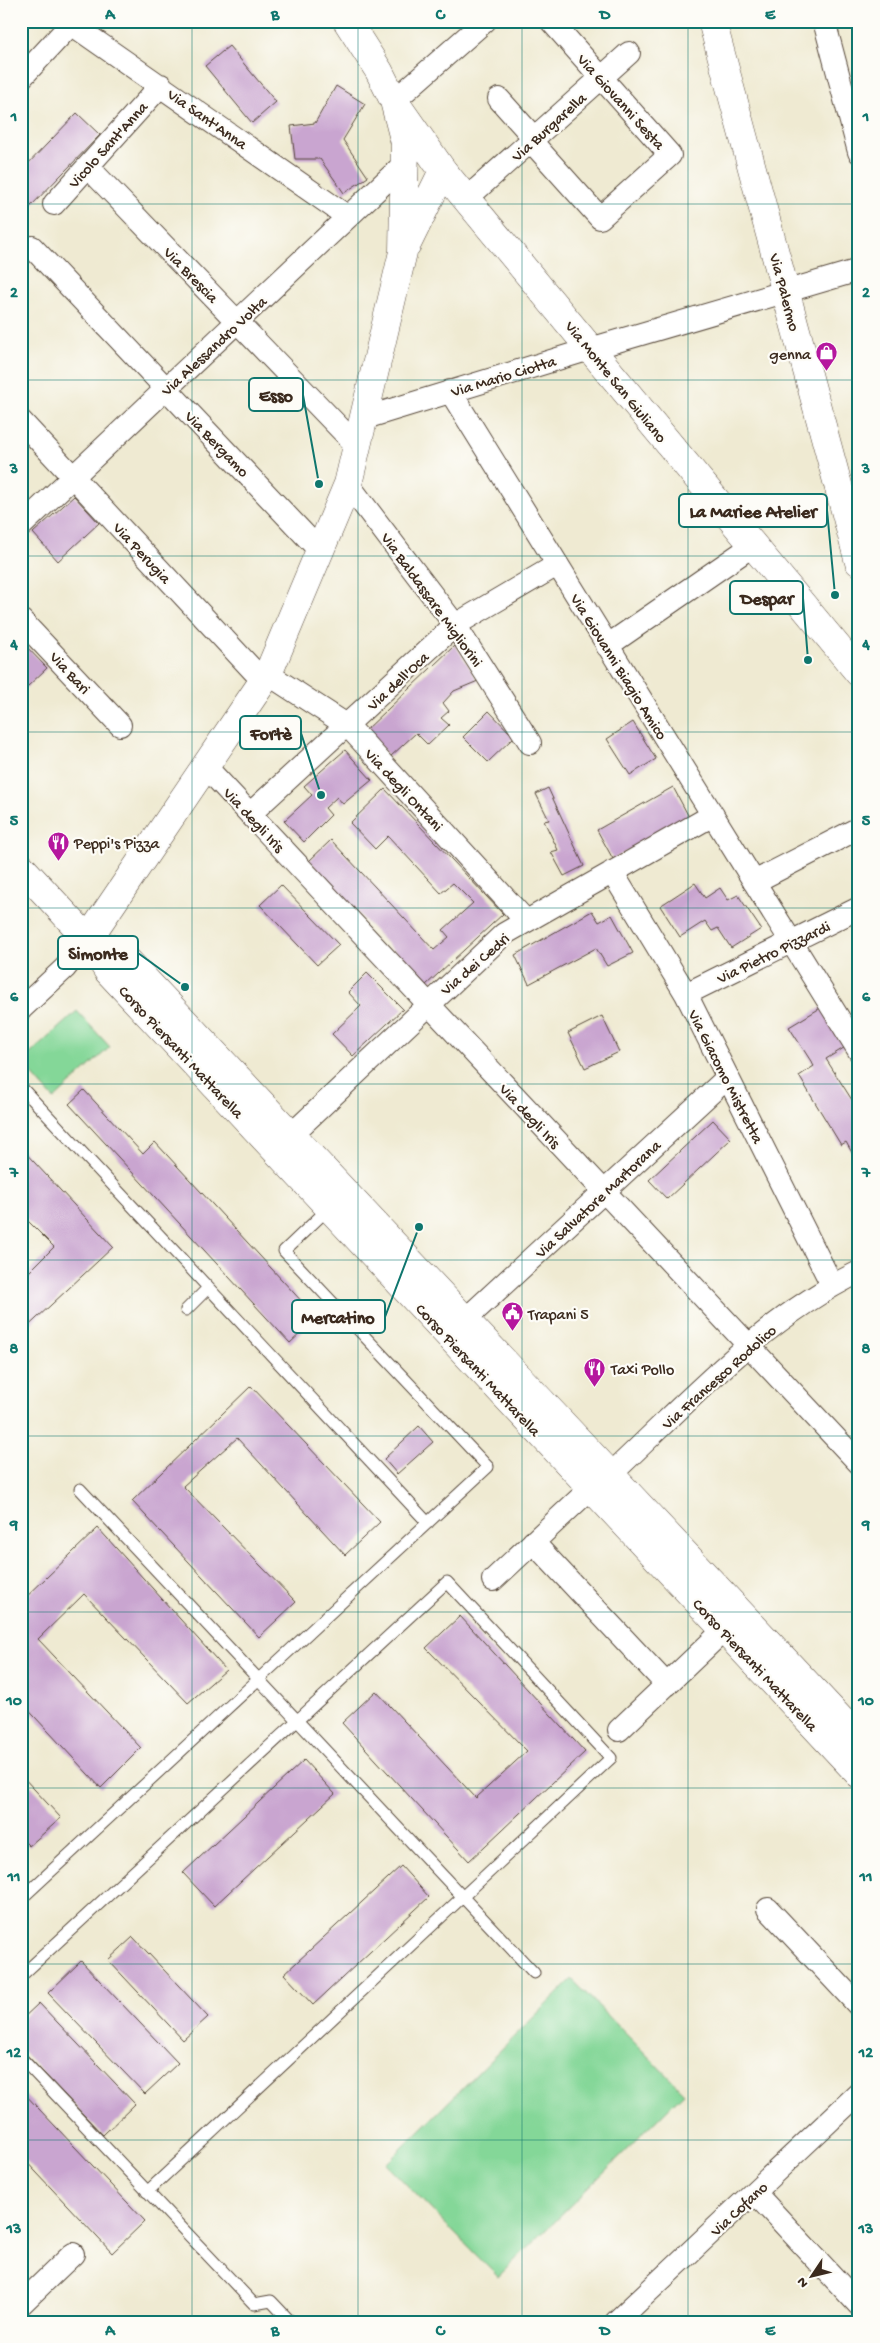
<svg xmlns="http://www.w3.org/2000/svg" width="880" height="2343" font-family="'Gochi Hand',sans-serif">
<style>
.green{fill:#84d798;stroke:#60805b}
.building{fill:#c9a5d0}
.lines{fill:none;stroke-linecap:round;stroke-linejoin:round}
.service-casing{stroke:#564739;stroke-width:13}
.minor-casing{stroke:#564739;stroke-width:24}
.tertiary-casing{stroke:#564739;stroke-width:29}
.secondary-casing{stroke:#564739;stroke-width:29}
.service{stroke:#fff;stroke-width:11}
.minor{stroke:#fff;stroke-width:22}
.tertiary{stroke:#fff;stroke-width:28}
.secondary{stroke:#fff;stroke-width:28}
.grid{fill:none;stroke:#0f766e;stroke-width:1;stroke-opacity:0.55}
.labels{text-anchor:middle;stroke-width:4.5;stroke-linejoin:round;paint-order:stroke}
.street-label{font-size:16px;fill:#3b2a1e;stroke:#fdfcf7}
.poi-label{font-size:16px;fill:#3b2a1e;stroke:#fdfcf7;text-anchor:start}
.leader{fill:none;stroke:#0f766e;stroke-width:2}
.callout-dot{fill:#0f766e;stroke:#fdfcf7;stroke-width:2}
.callout{fill:#fdfcf7;stroke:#0f766e;stroke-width:2}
.callout-label{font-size:18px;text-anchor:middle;font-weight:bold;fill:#3b2a1e}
.neatline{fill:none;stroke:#0f766e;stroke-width:2}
.grid-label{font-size:16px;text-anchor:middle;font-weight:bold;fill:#0f766e}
</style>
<rect width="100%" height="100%" fill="#fdfcf7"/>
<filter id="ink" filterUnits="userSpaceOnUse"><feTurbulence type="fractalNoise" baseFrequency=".02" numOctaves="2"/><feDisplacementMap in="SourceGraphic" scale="10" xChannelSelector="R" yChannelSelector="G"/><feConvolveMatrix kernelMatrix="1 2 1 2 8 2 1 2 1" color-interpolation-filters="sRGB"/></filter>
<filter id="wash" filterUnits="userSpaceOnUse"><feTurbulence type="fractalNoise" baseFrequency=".0096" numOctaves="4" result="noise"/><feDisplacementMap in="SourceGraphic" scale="20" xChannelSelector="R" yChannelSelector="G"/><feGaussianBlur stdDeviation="1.12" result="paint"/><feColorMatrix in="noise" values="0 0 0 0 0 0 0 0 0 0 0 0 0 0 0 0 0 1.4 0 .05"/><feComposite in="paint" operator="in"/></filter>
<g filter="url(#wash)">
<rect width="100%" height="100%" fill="#efead2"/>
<path class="green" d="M 77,1011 L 110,1047 L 54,1099 L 21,1062 Z
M 572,1979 L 684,2093 L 498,2277 L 386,2164 Z"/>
<g id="blocks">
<path class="building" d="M 229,46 L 276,102 L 252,123 L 205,66 Z
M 336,86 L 365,104 L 343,140 L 368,177 L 344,193 L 320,159 L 295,159 L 291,126 L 315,123 Z
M 77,113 L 100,135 L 28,209 L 21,202 L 21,171 Z
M 74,496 L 99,523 L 58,561 L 33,533 Z
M 21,641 L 47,668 L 26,688 L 21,683 Z
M 455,645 L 478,681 L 454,691 L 443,703 L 449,711 L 441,718 L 449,725 L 428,745 L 416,733 L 390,757 L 365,731 Z
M 489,711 L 514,737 L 488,762 L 463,737 Z
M 633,722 L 656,759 L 630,775 L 607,739 Z
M 345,750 L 372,780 L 343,804 L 337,797 L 325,808 L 331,815 L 304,842 L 284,821 L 312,795 L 304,786 Z
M 673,787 L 689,817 L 613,859 L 597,830 Z
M 548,788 L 584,866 L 564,876 L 551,852 L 558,850 L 544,821 L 549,820 L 536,794 Z
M 385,789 L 503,914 L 426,985 L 309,861 L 331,840 L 434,950 L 449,937 L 443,930 L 473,903 L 453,883 L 441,893 L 388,836 L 375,849 L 350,823 Z
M 695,883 L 705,898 L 720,888 L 728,900 L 738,895 L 761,929 L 731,948 L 718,928 L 712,931 L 705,921 L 680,937 L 660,906 Z
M 281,885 L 339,945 L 317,965 L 260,905 Z
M 592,911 L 599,922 L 612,915 L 633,953 L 607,966 L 596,948 L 529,984 L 515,955 Z
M 367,973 L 403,1009 L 353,1056 L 332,1034 L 361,1006 L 348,992 Z
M 822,1007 L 847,1046 L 826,1059 L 859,1111 L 859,1156 L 855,1158 L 846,1142 L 841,1145 L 799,1076 L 814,1066 L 789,1027 Z
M 602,1016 L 619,1052 L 585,1068 L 568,1033 Z
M 84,1090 L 143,1154 L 155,1142 L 317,1318 L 290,1343 L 69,1104 Z
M 713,1120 L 731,1139 L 667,1199 L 649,1180 Z
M 21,1148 L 113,1247 L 21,1333 L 21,1280 L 54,1247 L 21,1214 Z
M 251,1386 L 380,1522 L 345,1555 L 237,1438 L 183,1486 L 296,1602 L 259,1637 L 132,1501 Z
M 419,1426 L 433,1442 L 397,1474 L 384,1459 Z
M 98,1528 L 226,1670 L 188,1703 L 84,1594 L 38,1639 L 141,1748 L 101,1788 L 21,1702 L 21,1602 Z
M 460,1616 L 585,1752 L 469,1861 L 342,1723 L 376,1691 L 476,1798 L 527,1751 L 426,1648 Z
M 304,1760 L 335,1794 L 214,1906 L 183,1873 Z
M 21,1775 L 61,1818 L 29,1846 L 21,1838 Z
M 401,1866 L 429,1897 L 313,2005 L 284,1974 Z
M 133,1937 L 208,2017 L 183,2040 L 108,1960 Z
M 81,1961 L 178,2063 L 145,2094 L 48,1993 Z
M 39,2003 L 135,2104 L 103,2135 L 21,2049 L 21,2020 Z
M 21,2090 L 145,2221 L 112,2253 L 21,2156 Z"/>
</g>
</g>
<g filter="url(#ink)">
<use href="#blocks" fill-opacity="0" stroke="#564739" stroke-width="1"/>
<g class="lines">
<defs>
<path id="service" d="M 21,1087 L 428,1523
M 186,1310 L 208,1288
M 80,1489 L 534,1973
M 21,1899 L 488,1467 L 284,1251 L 329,1208
M 21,1976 L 447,1582 L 611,1758 L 147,2192
M 21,2058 L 254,2304 L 271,2301 L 291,2322"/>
<path id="minor" d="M 67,21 L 348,217
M 824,21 L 859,152
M 21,78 L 71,24
M 499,99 L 534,138
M 394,101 L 485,21
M 531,141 L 600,218 L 670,155 L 551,21
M 88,167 L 358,447
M 466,199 L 629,53
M 54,204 L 161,85
M 32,247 L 321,552
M 450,391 L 859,1051
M 365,418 L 590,349 L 859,270
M 21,421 L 264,682
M 348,484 L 455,625 L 530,743
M 21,526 L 404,164
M 21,620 L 120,725
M 607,646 L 752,546
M 268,674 L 348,726 L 526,921
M 205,766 L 859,1463
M 250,814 L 455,625 L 557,565
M 612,872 L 686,994 L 832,1285
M 754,882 L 859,828
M 686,994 L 859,908
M 21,1009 L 65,968 L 88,939
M 291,1135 L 504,934 L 713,815
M 466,1319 L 728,1077
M 611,1474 C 688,1402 762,1319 859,1272
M 533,1542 L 667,1685
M 493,1580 L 591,1488
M 619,1730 L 724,1630
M 768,1909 L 859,2006
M 754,2192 L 859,2305
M 21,2304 L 73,2254
M 616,2322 L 859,2093"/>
<path id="tertiary" d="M 443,171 L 859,673"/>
<path id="secondary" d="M 347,21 L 379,71 L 394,101 L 443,171 L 407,244
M 712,21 L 859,562
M 21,867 L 88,939 L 108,971 L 859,1774
M 88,939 L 120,953 L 859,1739
M 88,939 L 268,674 L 348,484 L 403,252 L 405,143 L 394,101"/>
</defs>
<use href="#service" class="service-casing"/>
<use href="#minor" class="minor-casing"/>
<use href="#tertiary" class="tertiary-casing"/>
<use href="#secondary" class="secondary-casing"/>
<use href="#service" class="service"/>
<use href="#minor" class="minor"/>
<use href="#tertiary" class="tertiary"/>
<use href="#secondary" class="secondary"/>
</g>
</g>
<path class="grid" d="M 192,21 L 192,2322M 358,21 L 358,2322M 522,21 L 522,2322M 688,21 L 688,2322M 21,204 L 859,204M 21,380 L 859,380M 21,556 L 859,556M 21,732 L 859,732M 21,908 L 859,908M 21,1084 L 859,1084M 21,1260 L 859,1260M 21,1436 L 859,1436M 21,1612 L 859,1612M 21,1788 L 859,1788M 21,1964 L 859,1964M 21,2140 L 859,2140"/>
<defs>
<symbol id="shop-pin" viewBox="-11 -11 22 30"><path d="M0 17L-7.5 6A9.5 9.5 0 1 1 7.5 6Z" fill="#b5179e" stroke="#fdfcf7"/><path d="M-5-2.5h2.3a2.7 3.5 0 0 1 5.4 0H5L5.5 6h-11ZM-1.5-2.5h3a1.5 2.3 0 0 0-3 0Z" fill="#fff"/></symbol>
<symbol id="restaurant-pin" viewBox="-11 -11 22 30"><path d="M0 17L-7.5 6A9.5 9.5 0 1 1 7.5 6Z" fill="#b5179e" stroke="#fdfcf7"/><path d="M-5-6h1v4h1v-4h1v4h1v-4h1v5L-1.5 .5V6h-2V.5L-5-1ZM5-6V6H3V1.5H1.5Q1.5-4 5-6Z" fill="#fff"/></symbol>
<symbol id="civic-pin" viewBox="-11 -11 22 30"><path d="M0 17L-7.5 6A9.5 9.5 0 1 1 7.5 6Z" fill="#b5179e" stroke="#fdfcf7"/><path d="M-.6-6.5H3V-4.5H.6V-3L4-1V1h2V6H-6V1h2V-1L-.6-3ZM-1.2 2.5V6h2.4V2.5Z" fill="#fff"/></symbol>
</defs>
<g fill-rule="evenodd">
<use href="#shop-pin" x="814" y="340" width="25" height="34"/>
<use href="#restaurant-pin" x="46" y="830" width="25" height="34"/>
<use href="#civic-pin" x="500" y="1300" width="25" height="34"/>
<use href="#restaurant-pin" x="582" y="1356" width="25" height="34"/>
</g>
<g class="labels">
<g class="street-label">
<text transform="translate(622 101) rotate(48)" y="6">Via Giovanni Sesta</text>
<text transform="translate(208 118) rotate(35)" y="6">Via Sant'Anna</text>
<text transform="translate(548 126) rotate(-42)" y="6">Via Burgarella</text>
<text transform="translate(107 144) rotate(-48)" y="6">Vicolo Sant'Anna</text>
<text transform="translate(192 274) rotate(46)" y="6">Via Brescia</text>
<text transform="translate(786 292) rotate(75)" y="6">Via Palermo</text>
<text transform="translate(213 345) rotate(-43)" y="6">Via Alessandro Volta</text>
<text transform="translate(503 375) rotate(-17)" y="6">Via Mario Ciotta</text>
<text transform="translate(617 381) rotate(51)" y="6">Via Monte San Giuliano</text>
<text transform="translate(218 443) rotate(46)" y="6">Via Bergamo</text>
<text transform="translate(143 552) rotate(47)" y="6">Via Perugia</text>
<text transform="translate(433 599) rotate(54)" y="6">Via Baldassare Migliorini</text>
<text transform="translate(620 666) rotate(58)" y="6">Via Giovanni Biagio Amico</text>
<text transform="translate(71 672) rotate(47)" y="6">Via Bari</text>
<text transform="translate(397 680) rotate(-43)" y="6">Via dell'Oca</text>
<text transform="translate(405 789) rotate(47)" y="6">Via degli Ontani</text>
<text transform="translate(255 819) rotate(47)" y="6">Via degli Iris</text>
<text transform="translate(773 951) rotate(-26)" y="6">Via Pietro Pizzardi</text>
<text transform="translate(474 963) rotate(-41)" y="6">Via dei Cedri</text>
<text transform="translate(182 1051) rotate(47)" y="6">Corso Piersanti Mattarella</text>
<text transform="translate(727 1076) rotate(63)" y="6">Via Giacomo Mistretta</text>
<text transform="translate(531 1115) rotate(47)" y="6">Via degli Iris</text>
<text transform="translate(597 1198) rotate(-43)" y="6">Via Salvatore Martorana</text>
<text transform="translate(479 1369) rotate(47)" y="6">Corso Piersanti Mattarella</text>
<text transform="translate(718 1376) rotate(-42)" y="6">Via Francesco Rodolico</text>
<text transform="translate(756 1664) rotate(47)" y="6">Corso Piersanti Mattarella</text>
<text transform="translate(738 2208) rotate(-43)" y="6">Via Cofano</text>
</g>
<g class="poi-label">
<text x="811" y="359" text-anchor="end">genna</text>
<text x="74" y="848">Peppi's Pizza</text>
<text x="528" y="1319">Trapani 5</text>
<text x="611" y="1374">Taxi Pollo</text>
</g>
</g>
<path class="leader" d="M319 484L303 395M835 595L827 510M808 660L803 598M321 795L301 733M185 987L138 953M419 1227L385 1317"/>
<g class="callout-dot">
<circle cx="319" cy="484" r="5"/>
<circle cx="835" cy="595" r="5"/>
<circle cx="808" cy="660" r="5"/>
<circle cx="321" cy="795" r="5"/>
<circle cx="185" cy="987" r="5"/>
<circle cx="419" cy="1227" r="5"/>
</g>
<g class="callout">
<rect x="249" y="378" width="54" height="33" rx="5"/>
<rect x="679" y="494" width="148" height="33" rx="5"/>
<rect x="730" y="581" width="73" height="33" rx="5"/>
<rect x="240" y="716" width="61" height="33" rx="5"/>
<rect x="58" y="936" width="80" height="33" rx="5"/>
<rect x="292" y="1300" width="93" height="33" rx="5"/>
</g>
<g class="callout-label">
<text x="276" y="401">Esso</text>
<text x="753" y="517">La Mariee Atelier</text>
<text x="767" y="604">Despar</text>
<text x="271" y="739">Fortè</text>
<text x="98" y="959">Simonte</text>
<text x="338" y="1323">Mercatino</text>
</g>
<rect width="880" height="2343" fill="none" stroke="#fdfcf7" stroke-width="55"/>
<g transform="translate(812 2276) rotate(235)" stroke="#fdfcf7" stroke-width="4" paint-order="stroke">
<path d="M0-4L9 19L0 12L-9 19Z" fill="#3b2a1e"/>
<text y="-8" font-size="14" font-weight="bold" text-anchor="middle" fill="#3b2a1e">N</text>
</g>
<rect x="28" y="28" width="824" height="2288" class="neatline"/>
<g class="grid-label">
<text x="110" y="19">A</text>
<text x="275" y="19">B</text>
<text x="440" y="19">C</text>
<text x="605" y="19">D</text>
<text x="770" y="19">E</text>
<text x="14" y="121">1</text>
<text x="866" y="121">1</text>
<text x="14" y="297">2</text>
<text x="866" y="297">2</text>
<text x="14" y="473">3</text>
<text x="866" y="473">3</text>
<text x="14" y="649">4</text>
<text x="866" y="649">4</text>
<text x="14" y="825">5</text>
<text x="866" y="825">5</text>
<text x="14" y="1001">6</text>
<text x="866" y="1001">6</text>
<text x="14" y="1177">7</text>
<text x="866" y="1177">7</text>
<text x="14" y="1353">8</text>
<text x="866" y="1353">8</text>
<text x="14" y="1529">9</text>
<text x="866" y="1529">9</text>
<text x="14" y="1705">10</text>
<text x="866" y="1705">10</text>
<text x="14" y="1881">11</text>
<text x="866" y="1881">11</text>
<text x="14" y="2057">12</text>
<text x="866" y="2057">12</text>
<text x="14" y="2233">13</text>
<text x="866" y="2233">13</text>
<text x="110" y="2335">A</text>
<text x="275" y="2335">B</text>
<text x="440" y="2335">C</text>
<text x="605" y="2335">D</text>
<text x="770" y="2335">E</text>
</g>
</svg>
